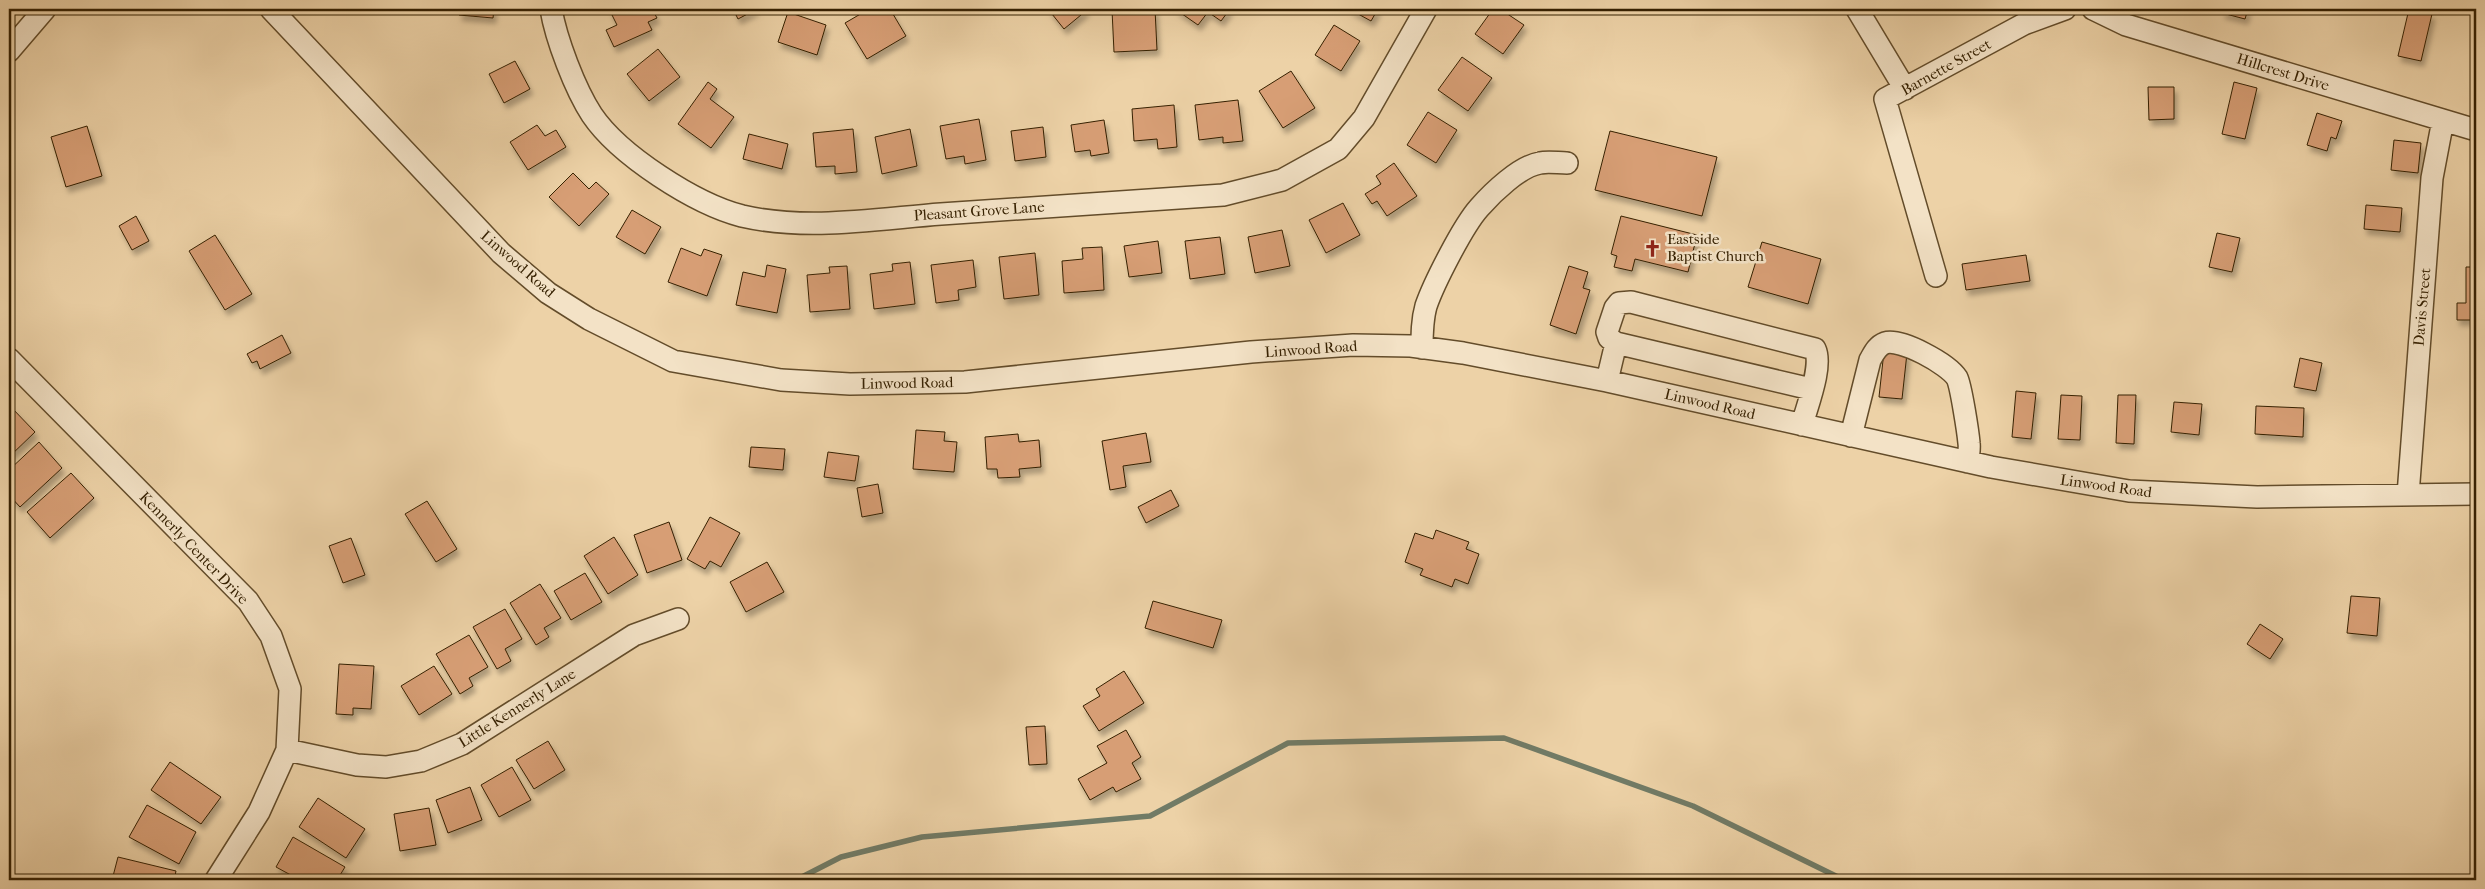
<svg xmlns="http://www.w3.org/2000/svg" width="2485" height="889" font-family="'IM FELL French Canon',serif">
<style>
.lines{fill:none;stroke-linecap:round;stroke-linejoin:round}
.stream{stroke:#717b66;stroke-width:5.5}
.building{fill:#d79e75;stroke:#352001;filter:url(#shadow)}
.minor-casing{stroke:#634c2a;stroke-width:24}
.minor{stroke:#f3e2c6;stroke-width:21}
.labels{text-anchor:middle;stroke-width:5;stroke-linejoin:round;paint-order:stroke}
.street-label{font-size:15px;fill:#352001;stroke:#f3e2c6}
.poi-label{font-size:15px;fill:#352001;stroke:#f3e2c6;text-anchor:start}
</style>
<defs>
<filter id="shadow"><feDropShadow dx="3" dy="5.5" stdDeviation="2.5" flood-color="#0004"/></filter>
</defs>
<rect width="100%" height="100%" fill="#edd2a7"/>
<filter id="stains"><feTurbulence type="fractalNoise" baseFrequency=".004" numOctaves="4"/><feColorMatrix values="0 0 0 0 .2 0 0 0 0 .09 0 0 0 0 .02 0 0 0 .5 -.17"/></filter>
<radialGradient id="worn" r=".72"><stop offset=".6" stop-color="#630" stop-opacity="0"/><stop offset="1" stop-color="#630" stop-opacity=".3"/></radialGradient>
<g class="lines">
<path class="stream" d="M 796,880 L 841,857 L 922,837 L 1150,816 L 1288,743 L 1504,738 L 1693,806 L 1844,880"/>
</g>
<path class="building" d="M 460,9 L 494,9 L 493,18 L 459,15 Z
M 609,9 L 652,9 L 657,18 L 648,22 L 652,30 L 614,47 L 606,30 L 617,25 Z
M 733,9 L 757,9 L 738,19 Z
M 869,9 L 890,9 L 906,36 L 867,59 L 845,23 Z
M 1048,9 L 1086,9 L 1087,10 L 1064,29 Z
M 1155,9 L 1157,50 L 1114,52 L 1112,10 Z
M 1175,9 L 1230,9 L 1221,21 L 1208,12 L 1198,25 Z
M 1349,9 L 1378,9 L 1371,21 Z
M 1493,9 L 1500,9 L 1524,25 L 1503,54 L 1475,34 Z
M 2223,9 L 2248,9 L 2245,19 L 2222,13 Z
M 2409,9 L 2432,14 L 2421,61 L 2398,56 Z
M 788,12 L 826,25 L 817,55 L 778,42 Z
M 1334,25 L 1360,41 L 1341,71 L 1315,55 Z
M 658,49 L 680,77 L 649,101 L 627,74 Z
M 1462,57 L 1492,78 L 1468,111 L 1438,90 Z
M 515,61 L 530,89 L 504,103 L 489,74 Z
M 1291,71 L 1315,108 L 1283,128 L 1259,91 Z
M 708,82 L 717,89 L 710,99 L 734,117 L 711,148 L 678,124 Z
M 2234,82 L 2257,88 L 2245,139 L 2222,134 Z
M 2148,87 L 2174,87 L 2174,119 L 2149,120 Z
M 1238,100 L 1243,141 L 1223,143 L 1223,137 L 1199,140 L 1195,105 Z
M 1174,105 L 1177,147 L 1158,149 L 1157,139 L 1134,141 L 1132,109 Z
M 1428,112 L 1457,130 L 1436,163 L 1407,145 Z
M 2317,113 L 2342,121 L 2336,139 L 2331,137 L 2327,151 L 2307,145 Z
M 979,119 L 986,160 L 965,164 L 964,156 L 946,159 L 940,126 Z
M 1104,120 L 1109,153 L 1091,156 L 1090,150 L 1075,152 L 1071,125 Z
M 537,125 L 545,136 L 556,130 L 566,147 L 528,170 L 510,142 Z
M 87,126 L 102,176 L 66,187 L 51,137 Z
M 1043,127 L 1046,157 L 1015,161 L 1011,131 Z
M 853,129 L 857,172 L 835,174 L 835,166 L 816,167 L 813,133 Z
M 910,129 L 917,166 L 882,174 L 875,137 Z
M 1610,131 L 1717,157 L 1702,216 L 1595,190 Z
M 749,134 L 788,144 L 782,169 L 743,159 Z
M 2394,140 L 2421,143 L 2418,173 L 2391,170 Z
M 1394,163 L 1417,196 L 1387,216 L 1377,201 L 1372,204 L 1365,194 L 1381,184 L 1376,176 Z
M 573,173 L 589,189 L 596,182 L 609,194 L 579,226 L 549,197 Z
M 1343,203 L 1360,235 L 1326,253 L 1309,220 Z
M 2366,205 L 2402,208 L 2400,232 L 2364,229 Z
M 632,210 L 661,227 L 645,254 L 616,237 Z
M 136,216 L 149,241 L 132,250 L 119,226 Z
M 1621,216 L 1697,235 L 1688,272 L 1635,259 L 1632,271 L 1614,267 L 1617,256 L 1611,254 Z
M 1282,230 L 1290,266 L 1255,273 L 1248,237 Z
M 2217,233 L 2240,238 L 2232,272 L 2209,267 Z
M 215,235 L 252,294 L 225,310 L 189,251 Z
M 1220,237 L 1225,274 L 1190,279 L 1185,241 Z
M 1158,241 L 1162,273 L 1129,277 L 1124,246 Z
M 1762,242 L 1821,259 L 1808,304 L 1748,287 Z
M 1102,247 L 1104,290 L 1064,293 L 1062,261 L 1083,259 L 1082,248 Z
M 681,248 L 701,256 L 704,249 L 722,255 L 707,296 L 668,282 Z
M 1035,253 L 1039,295 L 1004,299 L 999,257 Z
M 2026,255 L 2030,281 L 1966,290 L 1962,264 Z
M 973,260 L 976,287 L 958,290 L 959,300 L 936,303 L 931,265 Z
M 910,262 L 915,304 L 874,309 L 870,274 L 893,271 L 892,264 Z
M 767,265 L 786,269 L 777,313 L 736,305 L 743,272 L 765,277 Z
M 847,266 L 850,309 L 810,312 L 807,275 L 830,273 L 829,267 Z
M 1569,266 L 1588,272 L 1583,288 L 1590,290 L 1576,334 L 1550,325 Z
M 2466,267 L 2476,267 L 2476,320 L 2457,320 L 2457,303 L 2466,303 Z
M 282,335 L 291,353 L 260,369 L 257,361 L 252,363 L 247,354 Z
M 1884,351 L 1907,353 L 1902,399 L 1879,397 Z
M 2300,358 L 2322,363 L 2316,391 L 2294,387 Z
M 2016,391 L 2036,393 L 2031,439 L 2012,437 Z
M 2061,395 L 2082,396 L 2080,440 L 2058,439 Z
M 2118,395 L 2136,395 L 2134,444 L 2116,443 Z
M 2174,402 L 2202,404 L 2199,435 L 2171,432 Z
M 2256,406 L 2304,408 L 2303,437 L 2255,434 Z
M 11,407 L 35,432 L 9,457 L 9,409 Z
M 916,430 L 945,432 L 944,441 L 957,442 L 954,472 L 913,469 Z
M 1146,433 L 1151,462 L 1123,466 L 1126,487 L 1110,490 L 1102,441 Z
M 1018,434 L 1019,442 L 1039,440 L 1041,467 L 1019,469 L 1020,477 L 998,478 L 997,469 L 987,469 L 985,437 Z
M 39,442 L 62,468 L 20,507 L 9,495 L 9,470 Z
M 751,447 L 785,449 L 783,470 L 749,467 Z
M 828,452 L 859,456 L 855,481 L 824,477 Z
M 71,473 L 94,498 L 50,538 L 27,512 Z
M 878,484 L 883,513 L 862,517 L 857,488 Z
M 1171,490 L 1179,506 L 1146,523 L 1138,507 Z
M 427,501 L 457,549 L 436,562 L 405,514 Z
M 710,517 L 740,533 L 721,567 L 710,561 L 705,569 L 687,559 Z
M 669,522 L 682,560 L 647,573 L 634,535 Z
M 1436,530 L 1469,542 L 1466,549 L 1479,554 L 1468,584 L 1455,579 L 1452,587 L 1420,575 L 1423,569 L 1405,562 L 1415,533 L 1433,539 Z
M 614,537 L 638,575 L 608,594 L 584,556 Z
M 351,538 L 365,575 L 343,583 L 329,546 Z
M 767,562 L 784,592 L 746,612 L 730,582 Z
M 2474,564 L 2476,564 L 2476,601 L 2471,600 Z
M 585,573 L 602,602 L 571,620 L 554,591 Z
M 540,584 L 561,618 L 544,628 L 549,637 L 536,645 L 510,603 Z
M 2351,596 L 2380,598 L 2377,636 L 2347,633 Z
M 1153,601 L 1222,620 L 1213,648 L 1145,628 Z
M 505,609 L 522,639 L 505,649 L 511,661 L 497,669 L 473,627 Z
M 2260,624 L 2283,639 L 2270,659 L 2247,644 Z
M 469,635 L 488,667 L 469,678 L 473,686 L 460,694 L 436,654 Z
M 339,664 L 374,666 L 371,709 L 353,708 L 353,715 L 336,714 Z
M 434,666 L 452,694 L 419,715 L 401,686 Z
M 1124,671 L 1144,703 L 1099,731 L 1083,706 L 1100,696 L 1096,689 Z
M 1045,726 L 1047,764 L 1029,765 L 1026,727 Z
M 1126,730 L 1141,757 L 1132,763 L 1141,779 L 1116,792 L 1113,787 L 1090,800 L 1078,779 L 1107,763 L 1097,746 Z
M 548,741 L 565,770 L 534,789 L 516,760 Z
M 170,762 L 221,797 L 201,824 L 151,790 Z
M 512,767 L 531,800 L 499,817 L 481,785 Z
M 470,787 L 482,820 L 448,833 L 436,800 Z
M 318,798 L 365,829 L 346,858 L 299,827 Z
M 147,805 L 196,832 L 179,864 L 129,837 Z
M 429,808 L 436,845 L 400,851 L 394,814 Z
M 293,837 L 345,867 L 337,880 L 300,880 L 276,867 Z
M 118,857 L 176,871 L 174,880 L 112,880 Z"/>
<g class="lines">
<defs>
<path id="minor" d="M 271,9 L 501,253 L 548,293 L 589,319 L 673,361 L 781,380 L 850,384 L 965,382 L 1251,352 L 1353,345 L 1411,346 L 1463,353 L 1607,381 L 1991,467 L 2129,491 L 2257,497 L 2476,494
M 551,9 C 556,39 575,89 592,115 C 619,155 695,204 742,216 C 807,231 876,219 941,214 C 1035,207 1129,201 1223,195 L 1282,180 L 1338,149 L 1364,118 L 1426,9
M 1857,9 L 1905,89
M 2093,9 L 2126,25 L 2476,130
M 9,51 L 45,9
M 1936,276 L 1885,99 L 2024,24 L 2065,9
M 1422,348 C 1422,334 1422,320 1426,306 C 1434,283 1463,226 1479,208 C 1492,193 1520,166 1540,163 C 1548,161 1558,163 1567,163
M 9,359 L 248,601 L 271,636 L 290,689 L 287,750 L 259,812 L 216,880
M 1607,381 L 1616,343
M 1802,425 C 1807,406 1823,366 1815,349 L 1631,302 L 1619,303 L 1615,308 L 1607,332 L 1609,338 L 1616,343 L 1811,389
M 1851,436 L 1870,360 C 1874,353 1877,346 1885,343 C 1901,338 1948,364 1957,378 C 1961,386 1968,432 1969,443 C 1970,449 1968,456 1968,462
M 2408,495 L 2432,178 L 2443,120
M 287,750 L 357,765 L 386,767 L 421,761 L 462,744 L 634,635 L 678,619"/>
</defs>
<use href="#minor" class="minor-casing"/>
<use href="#minor" class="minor"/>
</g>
<defs>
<symbol id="church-bare" viewBox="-9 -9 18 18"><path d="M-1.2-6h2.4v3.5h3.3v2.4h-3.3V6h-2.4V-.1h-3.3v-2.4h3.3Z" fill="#8f2418" stroke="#f3e2c6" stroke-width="2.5" paint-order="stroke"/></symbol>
</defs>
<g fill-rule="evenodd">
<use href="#church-bare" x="1640" y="236" width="25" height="25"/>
</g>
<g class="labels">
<g class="street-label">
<text transform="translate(1946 67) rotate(-29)" y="5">Barnette Street</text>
<text transform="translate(2283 72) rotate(17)" y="5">Hillcrest Drive</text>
<text transform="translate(979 211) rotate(-4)" y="5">Pleasant Grove Lane</text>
<text transform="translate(518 264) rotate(41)" y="5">Linwood Road</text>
<text transform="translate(2422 307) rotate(-85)" y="5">Davis Street</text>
<text transform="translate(1311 349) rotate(-4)" y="5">Linwood Road</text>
<text transform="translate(907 383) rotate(-1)" y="5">Linwood Road</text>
<text transform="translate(1710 404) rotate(13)" y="5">Linwood Road</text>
<text transform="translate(2106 486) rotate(8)" y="5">Linwood Road</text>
<text transform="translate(194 548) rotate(46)" y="5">Kennerly Center Drive</text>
<text transform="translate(517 708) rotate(-32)" y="5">Little Kennerly Lane</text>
</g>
<g class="poi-label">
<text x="1667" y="244">Eastside<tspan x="1667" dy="17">Baptist Church</tspan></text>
</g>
</g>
<rect width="2485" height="889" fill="none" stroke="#edd2a7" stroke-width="30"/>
<rect x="10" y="10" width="2465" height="869" fill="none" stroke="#352001" stroke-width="2.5"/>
<rect x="15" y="15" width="2455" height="859" fill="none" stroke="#352001"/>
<rect width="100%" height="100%" filter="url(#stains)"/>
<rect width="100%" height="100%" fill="url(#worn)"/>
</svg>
